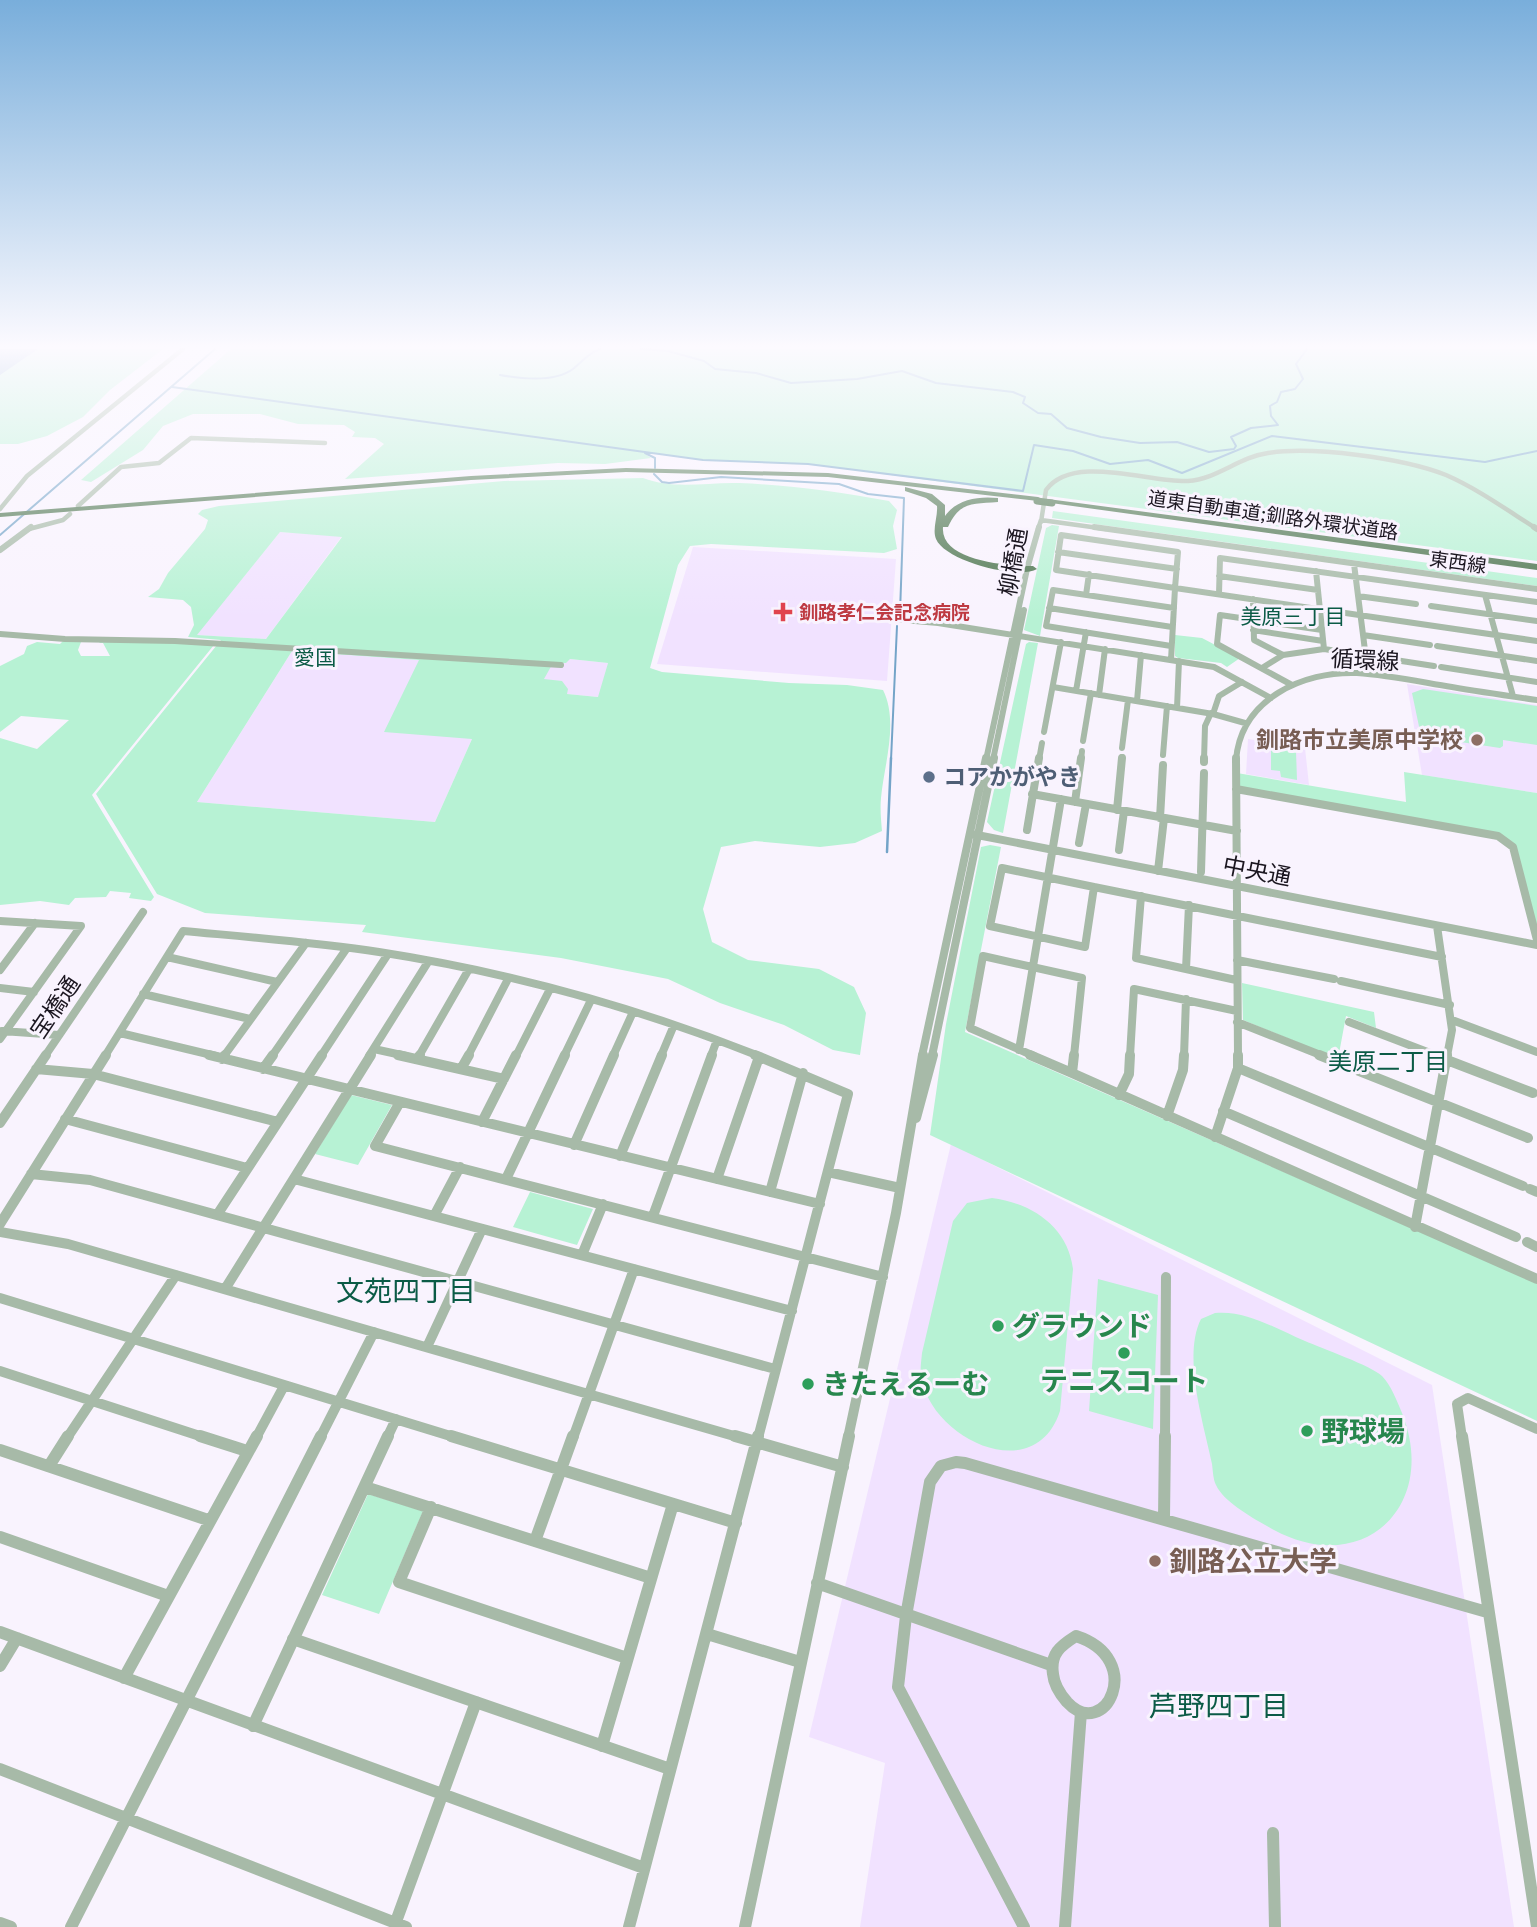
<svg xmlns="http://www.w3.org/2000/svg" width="1537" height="1927" font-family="'Work Sans','Noto Sans JP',sans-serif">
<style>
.built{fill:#f1e2ff}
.green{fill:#b7f2d4;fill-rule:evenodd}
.water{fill:#74a4c8}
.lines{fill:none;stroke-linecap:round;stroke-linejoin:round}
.stream-far1{stroke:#74a4c8;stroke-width:2}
.stream{stroke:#74a4c8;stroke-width:2.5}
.minor-far4{stroke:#a7baa8;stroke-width:4.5}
.minor-far3{stroke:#a7baa8;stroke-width:6}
.minor-far2{stroke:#a7baa8;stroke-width:8}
.minor-far1{stroke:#a7baa8;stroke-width:10}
.minor{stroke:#a7baa8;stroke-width:12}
.highway{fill:#4e7650;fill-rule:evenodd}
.highway-bridge{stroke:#4e7650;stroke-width:7}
.health-dot{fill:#e0444e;stroke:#f9f3fe;stroke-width:2.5}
.education-dot{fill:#8d6e63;stroke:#f9f3fe;stroke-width:2.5}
.service-dot{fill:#5c6f8a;stroke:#f9f3fe;stroke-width:2.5}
.leisure-dot{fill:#2e9e5b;stroke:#f9f3fe;stroke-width:2.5}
.labels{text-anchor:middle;stroke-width:6;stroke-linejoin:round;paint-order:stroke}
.far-street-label{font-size:19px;fill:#1b1620;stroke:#f9f3fe}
.far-health-label{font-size:19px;font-weight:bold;fill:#be3a42;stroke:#f9f3fe;text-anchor:start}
.far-neighbourhood-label{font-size:21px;fill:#0b5b46;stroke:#f9f3fe}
.far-quarter-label{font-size:21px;fill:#0b5b46;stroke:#f9f3fe}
.street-label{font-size:23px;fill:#1b1620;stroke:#f9f3fe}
.education-label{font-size:23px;font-weight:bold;fill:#785e54;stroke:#f9f3fe;text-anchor:end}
.service-label{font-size:23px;font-weight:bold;fill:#4e5e75;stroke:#f9f3fe;text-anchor:start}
.neighbourhood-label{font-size:24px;fill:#0b5b46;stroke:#f9f3fe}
.near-neighbourhood-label{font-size:28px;fill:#0b5b46;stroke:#f9f3fe}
.near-leisure-label{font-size:28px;font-weight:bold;fill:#27864d;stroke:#f9f3fe;text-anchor:start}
.near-education-label{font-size:28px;font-weight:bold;fill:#785e54;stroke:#f9f3fe;text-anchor:start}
</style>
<rect width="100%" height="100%" fill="#f9f3fe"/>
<path class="built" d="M 280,532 L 342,536 L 266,639 L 196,635 Z
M 693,547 L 896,559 L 887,681 L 657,664 Z
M 292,651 L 420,660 L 472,739 L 435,822 L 197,802 Z
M 570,659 L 608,663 L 599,697 L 566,694 L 543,679 L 553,663 Z
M 1407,684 L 1537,705 L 1537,793 L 1422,775 Z
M 1248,739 L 1305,748 L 1309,785 L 1246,774 Z
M 951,1144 L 1432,1385 L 1514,1927 L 860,1927 L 885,1763 L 809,1737 Z"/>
<path class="green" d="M 0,349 L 163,349 L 110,390 L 83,417 L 47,436 L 18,444 L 0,444 Z
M 231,349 L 1537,349 L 1537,561 L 808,464 L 703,460 L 643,452 L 651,458 L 605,464 L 558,463 L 345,479 L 384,444 L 375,438 L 352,437 L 355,432 L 344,425 L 298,424 L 260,414 L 193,414 L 163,426 L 143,450 L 91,482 L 81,480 Z
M 643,478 C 675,490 706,482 739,483 C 790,485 839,492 889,501 L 897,510 L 893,526 L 897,549 L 884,553 L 711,544 L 690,546 L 678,565 L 650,668 L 662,672 L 789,683 L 847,685 L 883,690 C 899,722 884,765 881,798 C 880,808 881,820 882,831 L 855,843 L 820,847 L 755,841 L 721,847 L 703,909 L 712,942 L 748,960 L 819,969 L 854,987 L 866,1013 L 860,1055 L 833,1050 L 784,1025 L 720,1003 L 668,979 L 561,958 L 362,932 L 366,925 L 205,913 L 157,894 L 96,794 L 221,640 L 188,637 L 194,625 L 191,607 L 183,600 L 148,597 L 159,589 L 168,573 L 205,529 L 208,520 L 198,514 L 202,510 L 219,506 L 504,481 ZM 280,532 L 342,537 L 266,639 L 197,635 ZM 292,651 L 419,660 L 384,732 L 472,739 L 435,822 L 197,802 ZM 570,659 L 608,663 L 598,697 L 567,694 L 568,689 L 562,681 L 544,679 L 553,663 L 566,663 Z
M 1053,511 L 1537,578 L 1537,586 L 1052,518 Z
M 1052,525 L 1059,526 L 1040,636 L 1024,630 L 1046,528 Z
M 1175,635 L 1202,638 L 1240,658 L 1227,667 L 1221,663 L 1178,658 L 1175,656 Z
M 64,640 L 81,642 L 78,650 L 81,656 L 110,656 L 103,643 L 99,643 L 102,640 L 214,645 L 92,795 L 154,897 L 151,901 L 129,898 L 131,893 L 110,891 L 106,897 L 75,898 L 69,905 L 40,901 L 0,905 L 0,738 L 37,749 L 69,720 L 21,716 L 0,732 L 0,666 L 24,654 L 27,646 L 37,642 L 60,644 Z
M 1029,642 L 1038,643 L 1003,833 L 994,830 L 987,822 L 1026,644 Z
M 1423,689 L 1537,706 L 1537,745 L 1503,740 L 1503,746 L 1500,748 L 1421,736 L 1412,693 Z
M 1271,746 L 1296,751 L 1297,780 L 1281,777 L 1280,771 L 1271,770 Z
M 1404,772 L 1537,793 L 1537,940 L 1513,847 L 1498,836 L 1236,789 L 1237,773 L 1406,802 Z
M 990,845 L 1001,847 L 965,1032 L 1537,1283 L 1537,1421 L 930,1135 L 946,1024 L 981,847 Z
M 1242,983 L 1374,1012 L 1376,1028 L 1346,1016 L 1338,1059 L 1243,1020 Z
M 351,1095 L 392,1105 L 358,1165 L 315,1154 Z
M 530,1192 L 593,1209 L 577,1245 L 513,1227 Z
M 992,1198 C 1032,1203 1068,1227 1073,1269 L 1060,1411 C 1036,1485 940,1443 923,1385 C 919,1375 921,1364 922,1353 L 953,1221 L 967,1203 Z
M 1098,1279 L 1158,1295 L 1153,1429 L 1089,1411 Z
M 1215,1313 C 1247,1310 1276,1329 1305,1341 C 1321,1348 1372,1366 1382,1376 C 1391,1385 1397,1401 1402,1413 C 1439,1506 1363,1578 1274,1530 C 1258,1521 1224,1503 1216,1485 C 1213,1479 1213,1471 1212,1464 C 1204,1425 1182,1356 1201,1319 Z
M 368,1494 L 423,1511 L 379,1614 L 322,1595 Z"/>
<path class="water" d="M 0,349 L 38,349 L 0,375 Z"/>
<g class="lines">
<path class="stream-far1" d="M 641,349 L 668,351 L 704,361 L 715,369 L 756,373 L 791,383 L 857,379 L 902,371 L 936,383 L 1013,392 L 1025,397 L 1023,403 L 1038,413 L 1051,414 L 1067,428 L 1101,437 L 1140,443 L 1177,442 L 1209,452 L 1234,449 L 1236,446 L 1231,437 L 1251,428 L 1278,425 L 1271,416 L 1270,406 L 1277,402 L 1281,392 L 1295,389 L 1303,379 L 1296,364 L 1307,349
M 500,375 C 522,379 554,383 573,369 C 582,362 588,353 600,349
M 172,387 L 703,460 L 808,464 L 1023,491 L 1034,445 L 1073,451 L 1110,464 L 1148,460 L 1182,473 L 1272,436 L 1485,462 L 1537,451
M 645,453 L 655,458 L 655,468
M 654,474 L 662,482 L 669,483 L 721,477 L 839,484 L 868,494 L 904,498 L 900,613
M 0,535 L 215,349
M 891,760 L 897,626"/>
<path class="stream" d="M 887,852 L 891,758"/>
<path class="minor-far4" d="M 78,506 L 121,467 L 159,463 L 191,438 L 325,443
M 0,509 L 27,476 L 183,349
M 1041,520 L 1106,529
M 1041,522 L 1046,490 C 1073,453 1150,483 1188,481 C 1217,479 1239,457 1268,453 C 1313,446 1403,458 1446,475 C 1478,489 1507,510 1537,529
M 29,529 L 63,520 L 70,514
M 1038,529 L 1041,520"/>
<path class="minor-far3" d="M 1094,527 L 1537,589
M 1534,527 L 1537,529
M 1061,535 L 1178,552 L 1175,588 L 1056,570 Z
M 0,550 L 31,527
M 1058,552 L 1177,569
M 1354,564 L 1368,674
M 1316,571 L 1324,649
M 1219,576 L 1318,590
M 1175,588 L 1537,641
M 1219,594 L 1220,558 L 1537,602
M 1086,595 L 1089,574
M 1485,595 L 1513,696
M 1358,596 L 1416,604
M 1253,599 L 1254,640 L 1283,655
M 1431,606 L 1537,621
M 1049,608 L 1172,627
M 880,618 L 938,623 L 1214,667 L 1271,698
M 1253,630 L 1323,641
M 0,634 L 65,639 L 175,641 L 561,665
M 1363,635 L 1430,645
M 1171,646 L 1046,626 L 1053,590 L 1174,608
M 1437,646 L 1537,661
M 1171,660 L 1175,588
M 1441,667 L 1537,682
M 1262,668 L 1283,655 L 1324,649 L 1434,666
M 1292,685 L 1217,644 L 1220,615 L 1322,630
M 1053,687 L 1213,714 L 1245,723
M 1076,691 L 1086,632
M 1099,695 L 1105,649
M 1137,701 L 1141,655
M 1177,708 L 1179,661
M 1213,714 L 1219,696 L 1242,682
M 1044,732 L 1061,642
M 1083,741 L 1091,693
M 1122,748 L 1128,700
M 1163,755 L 1167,706
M 986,760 L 1027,569 L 1039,527
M 993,760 L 1024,610
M 1039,760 L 1042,743
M 1081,760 L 1082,751
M 1122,760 L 1122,757
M 1204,760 L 1205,726 L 1211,713
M 1236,760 C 1241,699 1303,671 1357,673 C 1389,675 1421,682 1452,687 C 1481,692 1509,696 1537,700"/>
<path class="minor-far2" d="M 1236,758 L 1238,1056
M 1204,762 L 1204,758
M 1236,789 L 1498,836 L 1513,847 L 1537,940
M 1032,794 L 1237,831
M 1075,802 L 1081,758
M 1117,810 L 1122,758
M 1160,818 L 1163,765
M 1027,830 L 1039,758
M 972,834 L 1537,945
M 1079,843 L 1086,804
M 1119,850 L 1124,811
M 1002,868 L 1094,887 L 1085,947 L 990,926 Z
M 1158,871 L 1164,818
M 1201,872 L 1204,773
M 1094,887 L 1442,957
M 1141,896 L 1136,958 L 1236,980
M 0,921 L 81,926 L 0,1039
M 1437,926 L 1452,1030 L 1447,1056
M 167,957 L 277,982
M 1237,960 L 1334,979
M 1186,969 L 1189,905
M 0,970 L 35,923
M 1341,981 L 1450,1005
M 0,988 L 34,992
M 143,994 L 250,1019
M 1452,1020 L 1537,1052
M 1237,1022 L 1323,1056
M 1349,1022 L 1438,1056
M 2,1031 L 59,1035
M 120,1033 L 216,1056
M 374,1049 L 406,1056
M 1019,1050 L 1061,799
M 45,1056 L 143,912
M 105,1056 L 183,931 C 248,937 314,942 379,952 C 508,972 638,1008 759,1056
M 224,1056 L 306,943
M 272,1056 L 347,948
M 321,1056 L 388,954
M 369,1056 L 428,962
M 419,1056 L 469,969
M 468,1056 L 508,979
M 516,1056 L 550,989
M 564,1056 L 591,1000
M 613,1056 L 633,1012
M 661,1056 L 674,1025
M 711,1056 L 717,1040
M 922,1056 L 986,758
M 932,1056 L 994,758
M 1034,1056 L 970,1028 L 983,956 L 1082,978 L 1074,1056
M 1130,1056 L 1134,989 L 1237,1011
M 1184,1056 L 1186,999"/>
<path class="minor-far1" d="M 209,1055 L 820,1204
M 398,1055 L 504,1079
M 755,1055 L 848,1094 L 758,1438
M 1030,1055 L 1072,1073
M 1319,1055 L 1528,1138
M 1434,1055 L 1533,1093
M 222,1059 L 225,1055
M 417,1059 L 420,1055
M 1238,1068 L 1523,1186
M 36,1069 L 93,1074 L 278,1122
M 263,1069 L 273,1055
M 461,1069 L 469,1055
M 1072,1073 L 1537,1279
M 1072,1073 L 1074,1055
M 1119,1095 L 1129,1074 L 1130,1055
M 400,1102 L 375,1146 L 883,1277
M 1223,1111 L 1516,1237
M 1167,1116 L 1183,1070 L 1184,1055
M 916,1118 L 933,1055
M 65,1119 L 247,1168
M 482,1122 L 516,1055
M 0,1123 L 46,1055
M 1215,1137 L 1238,1068 L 1238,1055
M 574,1145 L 614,1055
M 620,1156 L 662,1055
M 828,1172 L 900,1188
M 31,1174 L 90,1180 L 775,1369
M 294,1179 L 792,1311
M 506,1179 L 565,1055
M 717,1179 L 759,1057
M 1530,1189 L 1537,1192
M 770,1192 L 803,1073
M 217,1215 L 322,1055
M 434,1216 L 460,1167
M 653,1216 L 712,1055
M 0,1224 L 106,1055
M 1415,1227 L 1447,1055
M 0,1232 L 68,1244 L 741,1438
M 1527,1242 L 1537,1247
M 582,1255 L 603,1204
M 225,1289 L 371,1055
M 0,1298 L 457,1438
M 427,1347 L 482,1229
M 0,1371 L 206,1438
M 67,1438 L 176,1275
M 256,1438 L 284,1386
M 320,1438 L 374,1332
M 387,1438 L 396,1419
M 573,1438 L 634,1269
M 848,1438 L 896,1213 L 923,1055
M 1165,1438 L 1166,1277
M 1462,1438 L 1457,1404 L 1468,1398 L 1537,1429"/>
<path class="minor" d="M 200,1436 L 247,1451
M 451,1436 L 736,1523
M 735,1436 L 843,1467
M 1462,1436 L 1537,1927
M 0,1450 L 208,1520
M 49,1466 L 68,1436
M 365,1487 L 651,1578
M 431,1507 L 399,1582 L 627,1658
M 1164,1518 L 1165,1436
M 0,1537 L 168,1596
M 535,1541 L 573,1436
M 817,1583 L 1051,1665
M 0,1632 L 644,1868
M 707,1634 L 800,1662
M 1076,1636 C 1147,1659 1105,1743 1067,1702 C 1060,1694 1054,1685 1053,1674 C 1050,1654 1060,1646 1076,1636 Z
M 293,1639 L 670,1769
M 0,1666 L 17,1638
M 124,1678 L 257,1436
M 253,1726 L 388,1436
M 602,1746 L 673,1504
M 0,1769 L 406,1927
M 1273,1833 L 1275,1927
M 0,1923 L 11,1927
M 71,1927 L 321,1436
M 394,1927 L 476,1702
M 629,1927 L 758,1436
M 745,1927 L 849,1436
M 1024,1927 L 898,1687 L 906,1616 L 930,1482 L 941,1466 L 956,1462 L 965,1463 L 1487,1612
M 1065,1927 L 1081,1712"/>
<path class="highway" d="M 626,468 L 828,473 L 1038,497 L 1042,499 L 1038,501 L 828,477 L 626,472 L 471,480 L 0,517 L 0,513 L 471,476 Z
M 905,487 L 932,494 L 945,505 L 945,516 C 957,499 978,496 998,498 L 998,502 C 973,504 960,501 948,527 L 943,527 C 940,561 1008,566 1033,566 L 1037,569 C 1018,580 945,561 936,539 C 932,529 938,517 937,506 L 926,498 L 905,491 Z
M 1048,499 L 1537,564 L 1537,570 L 1051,503 L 1047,501 Z"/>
<path class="highway-bridge" d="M 1037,501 L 1052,503"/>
</g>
<linearGradient id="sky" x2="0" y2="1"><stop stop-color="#79aedb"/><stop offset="0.56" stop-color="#fcfaff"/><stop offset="1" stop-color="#fcfaff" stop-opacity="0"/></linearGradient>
<rect width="1537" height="619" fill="url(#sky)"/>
<path class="health-dot" d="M779.5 601.5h7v7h7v7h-7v7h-7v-7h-7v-7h7z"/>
<g class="education-dot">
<circle cx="1477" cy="740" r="7"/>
<circle cx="1155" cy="1561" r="7"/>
</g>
<circle class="service-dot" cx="929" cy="777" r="7"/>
<g class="leisure-dot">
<circle cx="998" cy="1326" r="7"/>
<circle cx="1124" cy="1353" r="7"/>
<circle cx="808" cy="1384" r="7"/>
<circle cx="1307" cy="1431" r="7"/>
</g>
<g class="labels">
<g class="far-street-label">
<text transform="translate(1273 515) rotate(8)" y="7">道東自動車道;釧路外環状道路</text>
<text transform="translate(1458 562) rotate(8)" y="7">東西線</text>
</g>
<g class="far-health-label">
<text x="799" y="619">釧路孝仁会記念病院</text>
</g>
<g class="far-neighbourhood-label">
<text x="1293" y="624">美原三丁目</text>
</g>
<g class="far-quarter-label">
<text x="315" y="665">愛国</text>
</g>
<g class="street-label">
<text transform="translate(1013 562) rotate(-80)" y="8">柳橋通</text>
<text transform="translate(1365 660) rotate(3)" y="8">循環線</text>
<text transform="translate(1257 871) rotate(11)" y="8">中央通</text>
<text transform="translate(55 1007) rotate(-56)" y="8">宝橋通</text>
</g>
<g class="education-label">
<text x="1463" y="748">釧路市立美原中学校</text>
</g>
<g class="service-label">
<text x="943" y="785">コアかがやき</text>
</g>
<g class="neighbourhood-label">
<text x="1388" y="1070">美原二丁目</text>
</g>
<g class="near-neighbourhood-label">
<text x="406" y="1301">文苑四丁目</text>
<text x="1219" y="1716">芦野四丁目</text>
</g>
<g class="near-leisure-label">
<text x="1012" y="1336">グラウンド</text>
<text x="1124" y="1391" text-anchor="middle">テニスコート</text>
<text x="822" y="1394">きたえるーむ</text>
<text x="1321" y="1441">野球場</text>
</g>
<g class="near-education-label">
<text x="1169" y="1571">釧路公立大学</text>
</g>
</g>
</svg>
